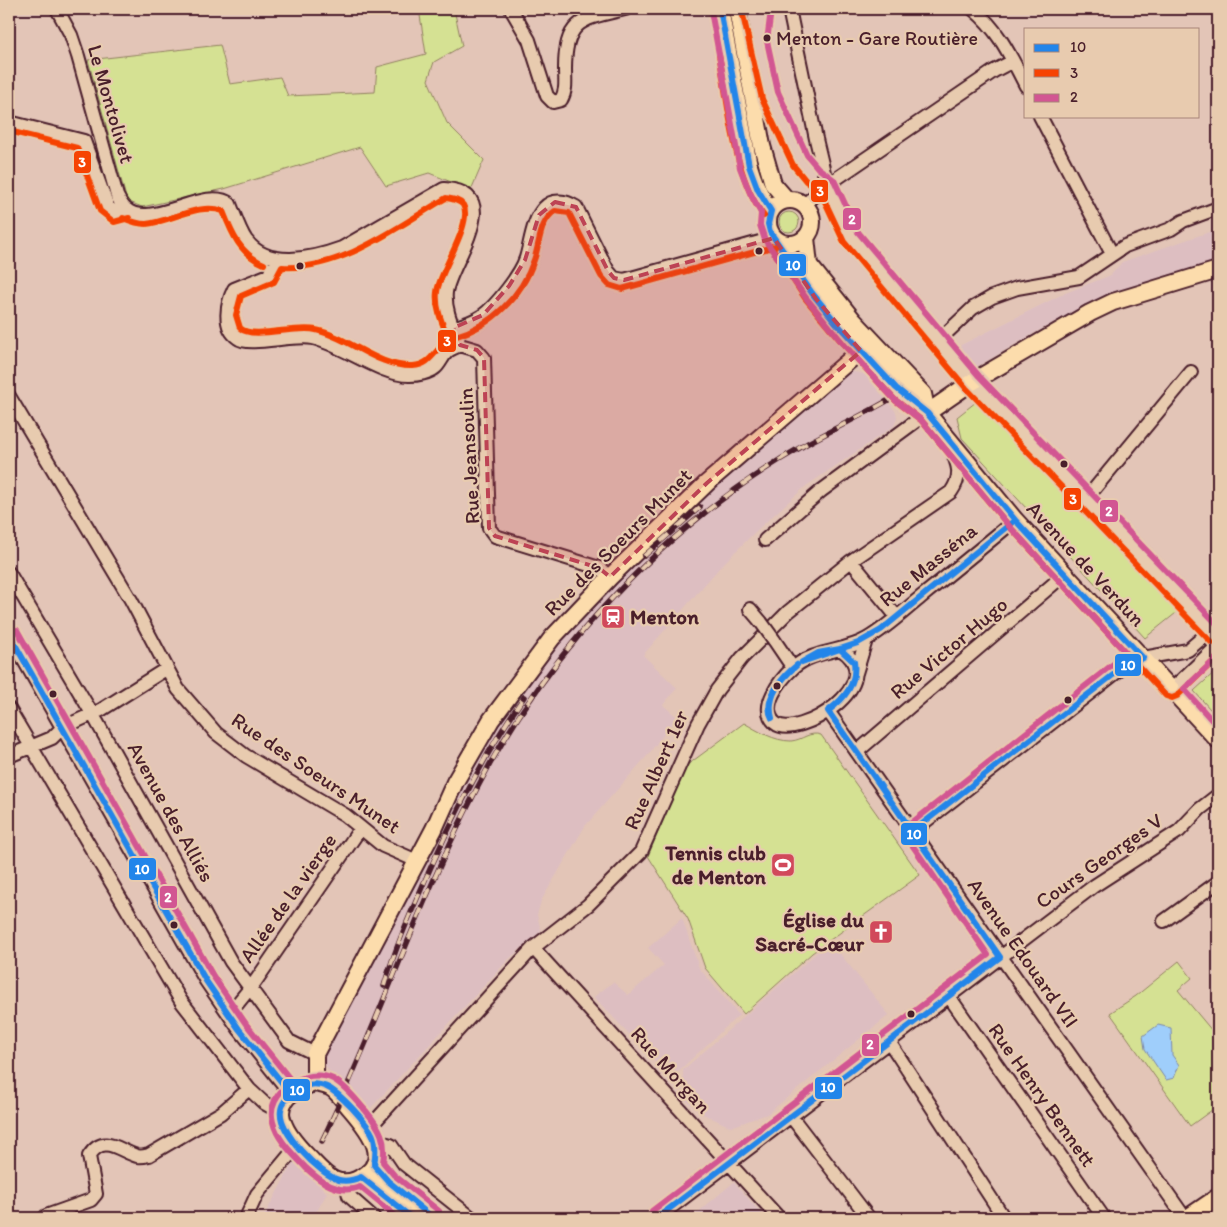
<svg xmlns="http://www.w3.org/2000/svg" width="1227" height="1227" font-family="Itim,sans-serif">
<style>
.built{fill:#ddbec1}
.green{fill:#d5e193;stroke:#90805f}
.water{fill:#9fcefb;stroke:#7d88a8}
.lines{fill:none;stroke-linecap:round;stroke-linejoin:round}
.minor-casing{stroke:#4a1f2b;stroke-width:16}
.major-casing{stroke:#4a1f2b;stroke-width:20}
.minor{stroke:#e8cbaf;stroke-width:12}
.major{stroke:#fcdcac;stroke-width:16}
.rail-casing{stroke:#4a1f2b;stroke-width:5.5}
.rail{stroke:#e8cbaf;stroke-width:4;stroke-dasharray:11;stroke-linecap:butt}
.minor-bridge-casing{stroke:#4a1f2b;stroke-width:16;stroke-linecap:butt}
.minor-bridge{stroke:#e8cbaf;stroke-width:12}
.bus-1-casing{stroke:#e8cbaf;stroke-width:10}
.bus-2-casing{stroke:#e8cbaf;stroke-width:10}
.bus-3-casing{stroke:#e8cbaf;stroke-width:10}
.bus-1{stroke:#2285ea;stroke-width:6}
.bus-2{stroke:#f64302;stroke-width:6}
.bus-3{stroke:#d25692;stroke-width:6}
.marked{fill:#bd4354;fill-opacity:0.2;stroke:#bd4354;stroke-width:4;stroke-dasharray:10 6;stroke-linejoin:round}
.bus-dot{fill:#4a1f2b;stroke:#e8cbaf;stroke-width:2}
.labels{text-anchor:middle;stroke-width:4.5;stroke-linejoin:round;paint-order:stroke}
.bus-label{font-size:20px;fill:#4a1f2b;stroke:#e8cbaf;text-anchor:start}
.street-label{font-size:21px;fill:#4a1f2b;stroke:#e8cbaf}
.poi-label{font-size:21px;font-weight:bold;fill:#4a1f2b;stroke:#e8cbaf;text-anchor:end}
.line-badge{stroke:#e8cbaf;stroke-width:2}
.badge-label{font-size:14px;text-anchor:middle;font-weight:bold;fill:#fff}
</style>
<rect width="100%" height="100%" fill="#e3c5b7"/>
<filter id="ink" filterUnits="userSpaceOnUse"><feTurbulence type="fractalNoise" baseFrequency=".02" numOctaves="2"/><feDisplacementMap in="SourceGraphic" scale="10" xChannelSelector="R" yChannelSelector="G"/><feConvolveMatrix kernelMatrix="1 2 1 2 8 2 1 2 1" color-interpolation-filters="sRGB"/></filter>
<g filter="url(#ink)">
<path class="built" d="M 1218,229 L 1218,263 L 1161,278 L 1099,301 L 1040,330 L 973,369 L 957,347 L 1063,294 L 1111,275 L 1122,262 Z
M 849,371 L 864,374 L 896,412 L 897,417 L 894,426 L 806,486 L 756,531 L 721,566 L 643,655 L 677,688 L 663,705 L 677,717 L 647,756 L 585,826 L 541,901 L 537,915 L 541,931 L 508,960 L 367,1112 L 326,1067 L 324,1056 L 476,759 L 511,703 L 554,644 L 711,487 Z
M 682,918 L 699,968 L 739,1015 L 671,1078 L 594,997 L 613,982 L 628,995 L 664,965 L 648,948 Z
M 830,941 L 889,1015 L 767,1114 L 731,1127 L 701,1113 L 684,1098 L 683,1070 Z
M 295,1159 L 327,1193 L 313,1218 L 263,1218 Z
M 734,1182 L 765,1218 L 691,1218 Z"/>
<path class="green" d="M 419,9 L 454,9 L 462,46 L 434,62 L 428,80 L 447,123 L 484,160 L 471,190 L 429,173 L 386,186 L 360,147 L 224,189 L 142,207 L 127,201 L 88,60 L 220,45 L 230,84 L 280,77 L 288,96 L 375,92 L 377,67 L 426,54 Z
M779 222a10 10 0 1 1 20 0a10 10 0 1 1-20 0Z
M 981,398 L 1181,609 L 1145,638 L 962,438 L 957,417 Z
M 1218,669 L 1218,718 L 1194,691 Z
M 744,723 C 758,731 774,741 791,741 C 803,740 809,731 821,735 L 920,875 L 812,953 L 744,1014 L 705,968 L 688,919 L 648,856 L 686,766 Z
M 1179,961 L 1192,978 L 1178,990 L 1218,1038 L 1218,1110 L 1216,1107 L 1190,1126 L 1110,1013 L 1136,996 Z"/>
<path class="water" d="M 1158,1025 L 1171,1028 L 1172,1055 L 1179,1065 L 1174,1078 L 1166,1080 L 1145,1049 L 1143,1036 Z"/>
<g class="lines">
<defs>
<path id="minor" d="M 57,9 L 71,35 L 78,56 L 117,196 C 119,200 122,206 126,209 C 150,231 206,185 230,204 C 235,216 239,230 246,240 C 267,269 312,259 342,248 L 444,189 C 508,191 450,263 446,292 C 444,310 454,329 460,345
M 511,9 L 529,40 L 547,96 L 553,102 L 561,100 C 567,90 565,80 565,69 C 565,19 583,19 625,9
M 789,9 L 816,139 L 827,185 L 851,237 L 972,382 L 1218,637
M 973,9 C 999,30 1011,57 1026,86
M 1040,116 L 1112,254
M 9,122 L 84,141 L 108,207 L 116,213 L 126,210
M 804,205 L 827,185 L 994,71 L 1013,61
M 276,259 L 269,275 L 234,289 C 227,303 222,327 238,338 C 249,347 293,334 313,338 C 341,344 382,376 410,375 C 417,375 429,373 435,368 C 440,364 442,357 447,352 C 450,349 456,347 460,345
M 453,328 C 463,325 473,322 482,316 C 496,306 521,274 526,258 C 531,242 532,221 544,208 C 553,198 566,201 576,207 L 608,271 L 614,278 L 624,280 L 774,238
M 938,341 L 973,308 L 992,297 L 1017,288 L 1079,277 L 1125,246 L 1171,229 L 1183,221 L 1218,208
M 460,345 L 477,350 L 484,358 L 489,528 L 495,536 L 599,568 L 610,577
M 9,396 L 131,600 L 178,689 L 216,733 L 246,756 L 345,815 L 383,846 L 417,861
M 1086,499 L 1191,372
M 765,540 L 821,491 L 927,413
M 851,561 L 897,617
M 9,573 L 97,722 L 231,962 L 289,1041 L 315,1054
M 750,609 L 761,622
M 9,634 L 206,981 L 239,1029 L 291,1094
M 774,640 L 793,668
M 840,649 C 893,682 796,742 775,723 C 758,707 781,679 793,668 C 815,649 843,653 867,639 C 886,628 904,611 921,597 C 952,572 984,546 1015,520
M 856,673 L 866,640
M 1172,689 L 1213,650 L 1218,637
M 9,709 L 181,1001 L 249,1089 L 264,1103 L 280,1112
M 828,711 L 1185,1218
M 858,751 L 1065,574
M 9,756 L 52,738 L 62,728 L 101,710 L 166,669
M 913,831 L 1122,668 L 1143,658 L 1188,650 L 1202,638 L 1218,637
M 1164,921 L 1218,882
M 533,948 L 779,1218
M 948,995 L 1104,1218
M 229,1014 L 255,982 L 360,829
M 888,1040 L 1004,1218
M 790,1115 L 869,1218
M 368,1129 L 533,948 L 588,905 L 641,852 L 698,724 L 717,690 L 742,658 L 788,612 L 851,561 L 951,492 C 963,475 958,464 950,447
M 376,1141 L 391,1145 L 404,1164 L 472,1218
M 346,1183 L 349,1196 L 374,1218
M 46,1216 L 91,1200 L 96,1194 L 89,1156 C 104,1133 119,1151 137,1156 C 140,1157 145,1156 149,1155 L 221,1113 L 249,1089
M 246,1218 L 257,1194 L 297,1146
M 657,1218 L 1094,886 L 1179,831 L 1200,809 L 1218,795"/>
<path id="major" d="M 720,9 L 749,166 C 754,183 760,198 771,211
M 737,9 L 762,146 L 773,184 L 787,200
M768 222a22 22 0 1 1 44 0a22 22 0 1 1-44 0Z
M 806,238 L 809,265 L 853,320 L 923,394 L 927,413
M 779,242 C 806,290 841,330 879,370 C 894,386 908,402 927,413 L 1015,520 L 1218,740
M 927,413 L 972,382 L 1090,313 L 1113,302 L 1218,270
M 315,1083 L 315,1054 L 434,829 L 455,782 L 491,720 L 552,638 L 610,577 L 707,483 L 872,341
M 315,1083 C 320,1084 326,1085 330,1087 C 338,1091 345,1103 351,1109 C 369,1130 396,1163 356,1180 C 349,1183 341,1183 334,1180 C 324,1175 316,1165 308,1157 C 279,1128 263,1097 315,1083 Z
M 374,1165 L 388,1181 L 433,1218
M 361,1177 L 412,1218
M 1187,1218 L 1218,1197"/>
</defs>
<use href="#minor" class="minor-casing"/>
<use href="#major" class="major-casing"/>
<use href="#minor" class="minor"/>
<use href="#major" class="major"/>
<defs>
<path id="rail" d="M 644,556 L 700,507
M 384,986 C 396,945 413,908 430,869 C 457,809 486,751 524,697
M 322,1141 C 382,1017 424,884 490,764 C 543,669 617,583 702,515 C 735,488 771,464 808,443 C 839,426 872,411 902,392"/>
</defs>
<use href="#rail" class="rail-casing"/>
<use href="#rail" class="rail"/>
<defs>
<path id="minor-bridge" d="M 761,622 L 774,640"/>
</defs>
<use href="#minor-bridge" class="minor-bridge-casing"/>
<use href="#minor-bridge" class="minor-bridge"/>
<defs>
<path id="bus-1" d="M 720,9 L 749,166 L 758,190 L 771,211 L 768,224 L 770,232 L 812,293 L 838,325 L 896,388 L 927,413 L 1015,520 L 1143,658 L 1122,668 L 913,831
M 9,634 L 206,981 L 239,1029 L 291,1094
M 840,649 L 858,643 L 881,630 L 1015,520
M 802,662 L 818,653 L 840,649
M 802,662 L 840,649
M 828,711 C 845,698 857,684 854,662 L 840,649
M 828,711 L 1000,957
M 772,718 C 762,700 783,676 797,665
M 772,718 C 766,696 781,679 797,665
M 412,1218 L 361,1177 C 354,1180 347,1182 339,1180 C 320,1175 277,1131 281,1110 C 282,1102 288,1097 294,1092 C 318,1074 335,1090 352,1108 C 371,1129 379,1136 374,1165 L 388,1181 L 433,1218
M 657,1218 L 1000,957"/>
<path id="bus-2" d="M 742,11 L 762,99 L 793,165 L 806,181 L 820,191 L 844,242 L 966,388 L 1212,643
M 719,55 C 729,104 733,177 764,216
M 9,131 L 77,148 L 100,211 L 114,222 L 129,218
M 446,198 C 452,199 459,200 463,205 C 474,222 439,272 437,292 C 435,309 443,325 449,340 C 434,349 432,365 413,366 C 378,368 349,337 316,330 C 296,325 253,340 240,328 L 236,315 L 241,296 L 274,282 L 282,267 C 341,271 397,227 446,198 Z
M 123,218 C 130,221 138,224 146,224 C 170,222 199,202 223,211 C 232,234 240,254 264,264
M 771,246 L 805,298 L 845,346 L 895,400 L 921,420 L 1009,526 L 1166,696 L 1172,698 L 1177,696 L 1218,657
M 456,336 C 491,326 522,296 534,260 C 540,244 539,221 555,211 L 569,213 L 601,276 L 609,285 L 622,289 L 776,246"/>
<path id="bus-3" d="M 771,10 L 767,41 L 778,92 L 807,155 L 818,168 L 834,180 L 858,232 L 979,376 L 1218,625
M 17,630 L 213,976 L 246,1024 L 298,1089
M 1218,657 L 1184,689 L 1218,727
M 652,1211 L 988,955 L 906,836 L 905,828 L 1117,661 L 1128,655 L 1009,526 L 921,420 L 895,400 L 845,346 L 806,298 L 765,240 L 760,225 L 761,213 L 750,193 L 740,168 L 711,11
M 398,1218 L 360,1187 C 338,1195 321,1182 306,1168 C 294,1155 277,1140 273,1122 C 264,1091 307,1066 333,1079 C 346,1086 357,1101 366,1111 C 380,1128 387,1140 383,1162 L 394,1175 L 439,1211"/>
</defs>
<use href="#bus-1" class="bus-1-casing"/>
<use href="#bus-2" class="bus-2-casing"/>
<use href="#bus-3" class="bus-3-casing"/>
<use href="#bus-1" class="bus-1"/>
<use href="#bus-2" class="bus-2"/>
<use href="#bus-3" class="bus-3"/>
</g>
</g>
<path class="marked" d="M 555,202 L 576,207 L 608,271 L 614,278 L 624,280 L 774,238 L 816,299 L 861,351 L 707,483 L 610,577 L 599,568 L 495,536 L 489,528 L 484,358 L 477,350 L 460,345 L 453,328 L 483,315 L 509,286 L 525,260 L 539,215 Z"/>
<defs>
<symbol id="station-square" viewBox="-11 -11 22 22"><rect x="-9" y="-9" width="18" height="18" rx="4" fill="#d1495b" stroke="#e8cbaf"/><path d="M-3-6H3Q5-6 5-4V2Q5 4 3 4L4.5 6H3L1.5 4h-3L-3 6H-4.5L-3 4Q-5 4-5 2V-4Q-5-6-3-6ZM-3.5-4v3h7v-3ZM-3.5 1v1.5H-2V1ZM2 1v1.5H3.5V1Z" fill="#fff"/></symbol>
<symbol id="stadium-square" viewBox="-11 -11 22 22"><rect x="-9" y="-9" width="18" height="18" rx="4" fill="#d1495b" stroke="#e8cbaf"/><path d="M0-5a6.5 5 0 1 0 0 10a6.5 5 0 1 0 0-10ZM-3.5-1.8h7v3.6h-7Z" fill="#fff"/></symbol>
<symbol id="church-square" viewBox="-11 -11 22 22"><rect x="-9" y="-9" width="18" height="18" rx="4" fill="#d1495b" stroke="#e8cbaf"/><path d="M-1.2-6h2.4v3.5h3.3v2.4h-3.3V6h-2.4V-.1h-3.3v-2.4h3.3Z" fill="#fff"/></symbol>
</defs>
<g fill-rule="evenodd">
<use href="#station-square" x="599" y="603" width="28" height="28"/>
<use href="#stadium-square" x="769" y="851" width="28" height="28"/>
<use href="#church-square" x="867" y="918" width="28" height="28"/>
</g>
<g class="bus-dot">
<circle cx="767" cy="38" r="4.5"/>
<circle cx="759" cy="251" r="4.5"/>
<circle cx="300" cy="266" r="4.5"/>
<circle cx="1064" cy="464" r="4.5"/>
<circle cx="777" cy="686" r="4.5"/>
<circle cx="53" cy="694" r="4.5"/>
<circle cx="1068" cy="700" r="4.5"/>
<circle cx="174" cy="925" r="4.5"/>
<circle cx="911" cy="1014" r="4.5"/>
</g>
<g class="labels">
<g class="bus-label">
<text x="776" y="45">Menton - Gare Routière</text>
</g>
<g class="street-label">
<text transform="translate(111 104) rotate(74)" y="7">Le Montolivet</text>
<text transform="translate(469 456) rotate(-93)" y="7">Rue Jeansoulin</text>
<text transform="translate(618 542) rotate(-45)" y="7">Rue des Soeurs Munet</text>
<text transform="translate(1086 564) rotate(47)" y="7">Avenue de Verdun</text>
<text transform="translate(928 565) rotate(-39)" y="7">Rue Masséna</text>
<text transform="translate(949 648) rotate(-40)" y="7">Rue Victor Hugo</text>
<text transform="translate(656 770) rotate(-66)" y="7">Rue Albert 1er</text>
<text transform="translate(316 773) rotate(34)" y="7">Rue des Soeurs Munet</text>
<text transform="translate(171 812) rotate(61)" y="7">Avenue des Alliés</text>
<text transform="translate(1099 861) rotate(-35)" y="7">Cours Georges V</text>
<text transform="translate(288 898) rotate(-55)" y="7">Allée de la vierge</text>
<text transform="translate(1023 953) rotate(55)" y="7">Avenue Edouard VII</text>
<text transform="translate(671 1070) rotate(48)" y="7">Rue Morgan</text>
<text transform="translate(1042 1095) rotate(55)" y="7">Rue Henry Bennett</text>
</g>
<g class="poi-label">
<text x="630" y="624" text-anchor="start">Menton</text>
<text x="766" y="860">Tennis club<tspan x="766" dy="24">de Menton</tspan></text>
<text x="864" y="927">Église du<tspan x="864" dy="24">Sacré-Cœur</tspan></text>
</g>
</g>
<g class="line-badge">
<rect x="73" y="150" width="19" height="24" rx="5" fill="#f64302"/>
<rect x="810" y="179" width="19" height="24" rx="5" fill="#f64302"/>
<rect x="842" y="207" width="20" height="24" rx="5" fill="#d25692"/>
<rect x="778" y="253" width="29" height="24" rx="5" fill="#2285ea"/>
<rect x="437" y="329" width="20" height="24" rx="5" fill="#f64302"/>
<rect x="1063" y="487" width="19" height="24" rx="5" fill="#f64302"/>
<rect x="1099" y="499" width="20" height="24" rx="5" fill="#d25692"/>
<rect x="1114" y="653" width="28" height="24" rx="5" fill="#2285ea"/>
<rect x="900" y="822" width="28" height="24" rx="5" fill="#2285ea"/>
<rect x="128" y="857" width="29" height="24" rx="5" fill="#2285ea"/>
<rect x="159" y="885" width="19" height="24" rx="5" fill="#d25692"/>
<rect x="861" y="1033" width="19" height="24" rx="5" fill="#d25692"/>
<rect x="814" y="1076" width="29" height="24" rx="5" fill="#2285ea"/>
<rect x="282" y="1078" width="29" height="24" rx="5" fill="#2285ea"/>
</g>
<g class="badge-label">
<text x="82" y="167">3</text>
<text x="820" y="196">3</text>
<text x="852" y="224">2</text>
<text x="793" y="270">10</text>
<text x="447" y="346">3</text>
<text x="1073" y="504">3</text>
<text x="1109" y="516">2</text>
<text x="1128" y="670">10</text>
<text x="914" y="839">10</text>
<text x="142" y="874">10</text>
<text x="168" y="902">2</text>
<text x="870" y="1049">2</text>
<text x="828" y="1092">10</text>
<text x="297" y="1095">10</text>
</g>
<rect width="1227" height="1227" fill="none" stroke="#e8cbaf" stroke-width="30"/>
<rect x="15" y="15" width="1197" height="1197" fill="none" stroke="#4a1f2b" stroke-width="2" filter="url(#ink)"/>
<rect x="1024" y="28" width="175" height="90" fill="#e8cbaf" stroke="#a9867a"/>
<rect x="1034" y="44" width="25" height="8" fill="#2285ea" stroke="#a9867a"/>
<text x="1070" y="52" font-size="15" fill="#4a1f2b">10</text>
<rect x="1034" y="69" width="25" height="8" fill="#f64302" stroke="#a9867a"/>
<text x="1070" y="78" font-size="15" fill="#4a1f2b">3</text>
<rect x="1034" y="94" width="25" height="8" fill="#d25692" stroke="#a9867a"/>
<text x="1070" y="102" font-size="15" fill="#4a1f2b">2</text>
</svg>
